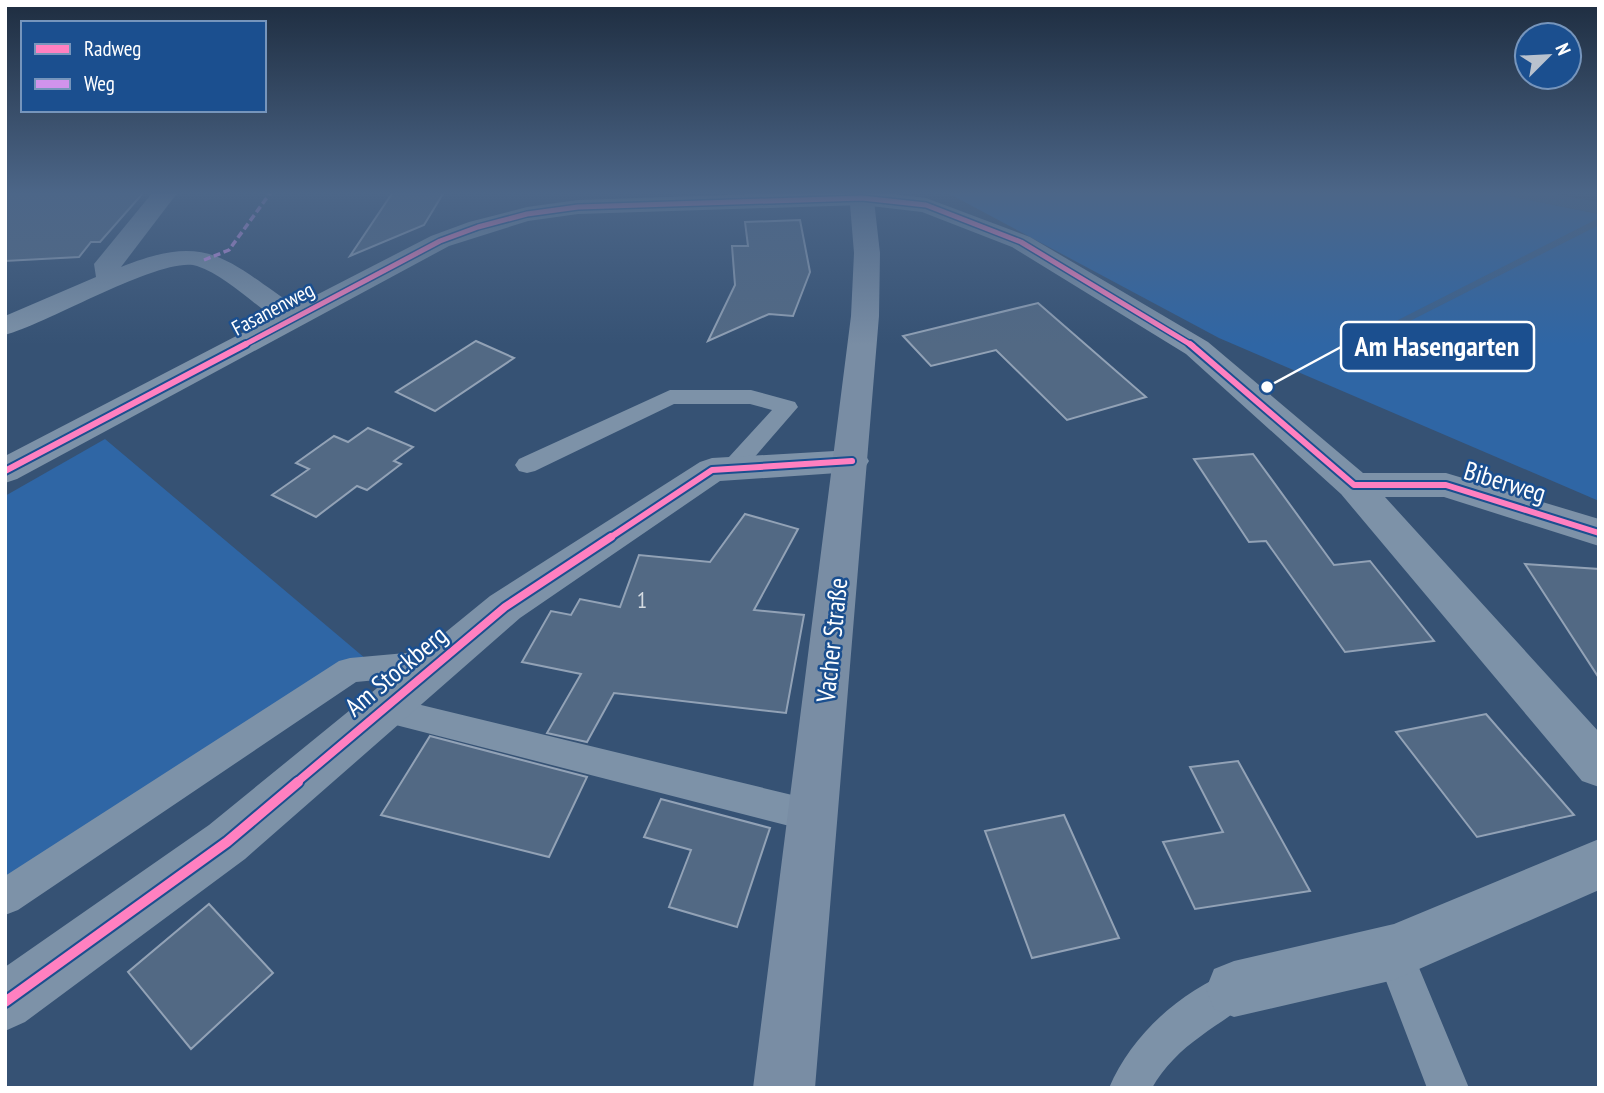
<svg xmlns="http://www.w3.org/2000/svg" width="1604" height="1093" font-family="'PT Sans Narrow',sans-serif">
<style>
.green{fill:#2f66a5}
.water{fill:#3b618d}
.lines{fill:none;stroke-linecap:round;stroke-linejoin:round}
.stream{fill:#3b618d;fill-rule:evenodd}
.building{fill:#526984;stroke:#92a2b6;stroke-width:2}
.service{fill:#7d92a8;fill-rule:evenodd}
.minor{fill:#7d92a8;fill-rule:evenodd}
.secondary{fill:#798da4;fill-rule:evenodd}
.quiet{stroke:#d193ec;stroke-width:3.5;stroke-dasharray:7 3.5;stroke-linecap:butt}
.cycleway-far3-casing{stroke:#1b4f8f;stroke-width:8}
.cycleway-far2-casing{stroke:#1b4f8f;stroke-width:10}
.cycleway-far1-casing{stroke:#1b4f8f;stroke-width:12}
.cycleway-casing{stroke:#1b4f8f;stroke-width:14}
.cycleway-far3{stroke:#ff80c0;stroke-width:5}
.cycleway-far2{stroke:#ff80c0;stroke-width:6}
.cycleway-far1{stroke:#ff80c0;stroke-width:8}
.cycleway{stroke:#ff80c0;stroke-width:10}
.labels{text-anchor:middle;stroke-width:5;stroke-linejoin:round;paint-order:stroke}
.far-street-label{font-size:21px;fill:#fff;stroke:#1b4f8f}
.number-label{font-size:23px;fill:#d4dae0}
.street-label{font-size:26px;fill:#fff;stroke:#1b4f8f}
.leader{fill:none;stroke:#fff;stroke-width:2.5}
.callout-dot{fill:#fff;stroke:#1b4f8f;stroke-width:2.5}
.callout{fill:#1b4f8f;stroke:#fff;stroke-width:2.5}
.callout-label{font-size:28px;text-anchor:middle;font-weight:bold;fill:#fff}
</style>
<rect width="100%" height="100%" fill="#365274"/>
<path class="green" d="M 946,192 L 1489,192 L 1599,214 L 1599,501 L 1219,338 Z
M 105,439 L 366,659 L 5,904 L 5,496 Z"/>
<path class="water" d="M 1489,192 L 1541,192 L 1599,202 L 1599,214 Z"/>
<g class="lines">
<path class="stream" d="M 1599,218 L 1599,225 L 1349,352 L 1345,353 L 1339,350 Z"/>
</g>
<path class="building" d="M 5,192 L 144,192 L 100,242 L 91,242 L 79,257 L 5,261 Z
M 393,192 L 444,192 L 424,225 L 350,256 Z
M 800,220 L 810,272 L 793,316 L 769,314 L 708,341 L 735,285 L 732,246 L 748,246 L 745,222 Z
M 1038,303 L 1146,397 L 1067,420 L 996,350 L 931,366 L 903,336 Z
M 476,341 L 514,358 L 435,411 L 396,392 Z
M 368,428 L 413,447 L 394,461 L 401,464 L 367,490 L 357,486 L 316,517 L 272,495 L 309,469 L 296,463 L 334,436 L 348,442 Z
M 1253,454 L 1334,565 L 1370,561 L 1434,641 L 1345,652 L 1266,541 L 1249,542 L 1194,459 Z
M 745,514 L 798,529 L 754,610 L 804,615 L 786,713 L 614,693 L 587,742 L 547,733 L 581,674 L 522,662 L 551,611 L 571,615 L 580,599 L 620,607 L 639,555 L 710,562 Z
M 1525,564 L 1599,569 L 1599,678 Z
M 1486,714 L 1574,815 L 1477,837 L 1396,732 Z
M 430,736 L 587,777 L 549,857 L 381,815 Z
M 1238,761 L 1310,891 L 1195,909 L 1163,842 L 1223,832 L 1190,767 Z
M 661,799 L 770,828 L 737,927 L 669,907 L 691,850 L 644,837 Z
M 1064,815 L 1119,938 L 1032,958 L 985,831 Z
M 209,904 L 273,973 L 191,1049 L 128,972 Z"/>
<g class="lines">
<path class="service" d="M 670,390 L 751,390 L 795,402 L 798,407 L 739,475 L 730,477 L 721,475 L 718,469 L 772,410 L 750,404 L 674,404 L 535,471 L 527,473 L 519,471 L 515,465 L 519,459 Z
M 439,650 L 449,654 L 454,662 L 449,670 L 439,674 L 356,682 L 18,910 L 5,915 L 5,876 L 339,661 L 350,658 Z
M 384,696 L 813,800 L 825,805 L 830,816 L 825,827 L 813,832 L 384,722 L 373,718 L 369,709 L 373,700 Z
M 1394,933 L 1407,939 L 1469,1088 L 1427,1088 L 1375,952 L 1381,939 Z
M 1234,970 L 1248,975 L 1253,989 C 1244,1011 1220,1021 1201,1036 C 1181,1050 1164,1067 1152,1088 L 1109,1088 C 1132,1034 1180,992 1234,970 Z"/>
<path class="minor" d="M 153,192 L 178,192 L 121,267 C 208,232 225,259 295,306 L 431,236 L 469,222 L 527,207 L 578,200 L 812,192 L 876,192 L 926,198 L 1030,237 L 1208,342 L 1363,473 L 1446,473 L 1599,519 L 1599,546 L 1444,497 L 1385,497 L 1599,732 L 1599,787 L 1582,781 L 1341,494 L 1186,354 L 1012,247 L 922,212 L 862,205 L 578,214 L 528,221 L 449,246 L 17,479 L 5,483 L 5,456 L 273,317 C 250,301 224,275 197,266 C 163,255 47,324 5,335 L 5,316 L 96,277 L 94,264 Z
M 852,450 L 864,453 L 869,461 L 864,469 L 852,472 L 720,481 L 520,618 L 245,859 L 25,1022 L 5,1031 L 5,967 L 209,825 L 490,596 L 700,462 L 712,458 Z
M 1599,839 L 1599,890 L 1394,980 L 1234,1017 L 1214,1009 L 1206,989 L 1214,969 L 1234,961 L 1394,924 Z"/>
<path class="secondary" d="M 849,192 L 873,192 L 880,253 L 879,316 L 815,1088 L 753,1088 L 851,316 L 854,253 Z"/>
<path class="quiet" d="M 204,260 L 229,250 L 271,192"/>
<defs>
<path id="cycleway-far3" d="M 242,346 L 440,241 L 478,227 L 527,214 L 578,207 L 862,198 L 926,205 L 1021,242 L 1193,346"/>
<path id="cycleway-far2" d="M 1190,344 L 1354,485 L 1446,485 L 1599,533
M 5,471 L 246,344
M 608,539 L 712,470 L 852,461"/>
<path id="cycleway-far1" d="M 296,783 L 505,607 L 611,537"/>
<path id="cycleway" d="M 5,1002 L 227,842 L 298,782"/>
</defs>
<use href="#cycleway-far3" class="cycleway-far3-casing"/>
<use href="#cycleway-far2" class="cycleway-far2-casing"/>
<use href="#cycleway-far1" class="cycleway-far1-casing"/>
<use href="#cycleway" class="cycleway-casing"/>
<use href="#cycleway-far3" class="cycleway-far3"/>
<use href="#cycleway-far2" class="cycleway-far2"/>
<use href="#cycleway-far1" class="cycleway-far1"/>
<use href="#cycleway" class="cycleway"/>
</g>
<linearGradient id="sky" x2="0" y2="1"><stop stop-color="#1e2d40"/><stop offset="0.56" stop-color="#4c6688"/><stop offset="1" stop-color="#4c6688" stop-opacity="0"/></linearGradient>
<rect width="1604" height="345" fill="url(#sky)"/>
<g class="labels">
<g class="far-street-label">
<text transform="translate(273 309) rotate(-28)" y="7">Fasanenweg</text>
</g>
<g class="number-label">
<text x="642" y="608">1</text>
</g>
<g class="street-label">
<text transform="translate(1505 482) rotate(17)" y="9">Biberweg</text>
<text transform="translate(832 640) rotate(-84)" y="9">Vacher Straße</text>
<text transform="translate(396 671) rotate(-40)" y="9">Am Stockberg</text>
</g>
</g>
<path class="leader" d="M1267 387L1341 347"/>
<circle class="callout-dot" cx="1267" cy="387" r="7"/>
<rect class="callout" x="1341" y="322" width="193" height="49" rx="7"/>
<g class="callout-label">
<text x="1437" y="356">Am Hasengarten</text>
</g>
<rect width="1604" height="1093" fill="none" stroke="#ffffff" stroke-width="14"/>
<rect x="21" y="21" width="245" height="91" fill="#1b4f8f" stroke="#7695bc" stroke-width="2"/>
<rect x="35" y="44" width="35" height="10" fill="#ff80c0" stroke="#7695bc" stroke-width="2"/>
<text x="84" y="56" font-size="21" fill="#ffffff">Radweg</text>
<rect x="35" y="79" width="35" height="10" fill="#d193ec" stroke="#7695bc" stroke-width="2"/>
<text x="84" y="91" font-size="21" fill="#ffffff">Weg</text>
<g transform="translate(1548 56) rotate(66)"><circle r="33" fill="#1b4f8f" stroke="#7695bc" stroke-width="2"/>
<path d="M0-5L12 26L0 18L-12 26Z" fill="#b9c2ce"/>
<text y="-10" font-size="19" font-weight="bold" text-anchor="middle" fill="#ffffff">N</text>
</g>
</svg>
